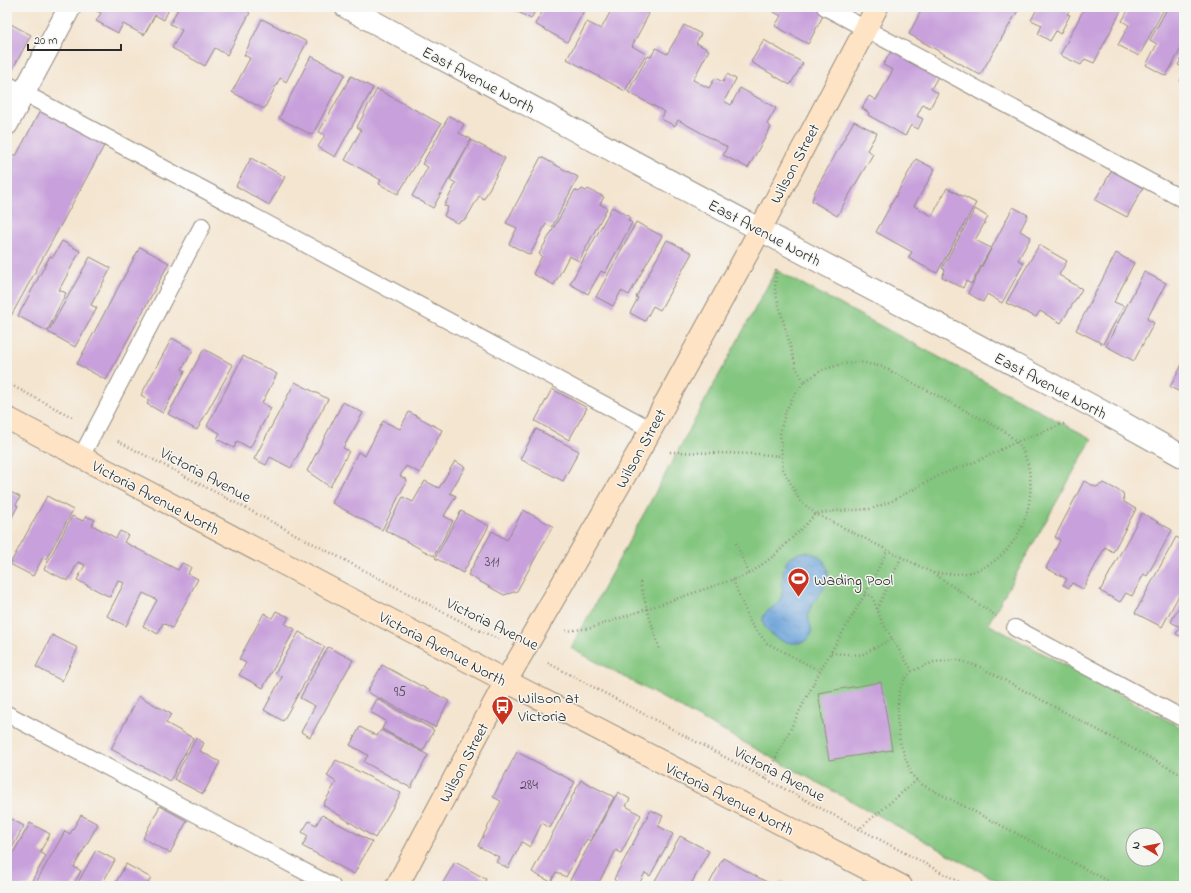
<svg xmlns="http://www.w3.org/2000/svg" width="1191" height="893" font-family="'Indie Flower',sans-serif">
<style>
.green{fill:#83c67f;stroke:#577855;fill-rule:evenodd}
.water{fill:url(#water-ripples);stroke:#4b6682}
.building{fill:#c8a0db}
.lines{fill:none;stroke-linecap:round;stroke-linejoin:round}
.lane-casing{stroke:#90887e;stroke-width:18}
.street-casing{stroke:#90887e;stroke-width:24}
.secondary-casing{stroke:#90887e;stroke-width:24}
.path{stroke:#90887e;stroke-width:2.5;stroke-dasharray:1 3;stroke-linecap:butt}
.lane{stroke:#fff;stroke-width:16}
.street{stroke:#fff;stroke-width:22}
.secondary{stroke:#fee4c5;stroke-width:22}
.labels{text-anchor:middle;stroke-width:3;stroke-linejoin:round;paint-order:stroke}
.number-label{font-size:14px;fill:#524857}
.street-label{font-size:16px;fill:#2b2b2b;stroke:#f6f6f2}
.poi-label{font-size:16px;fill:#2b2b2b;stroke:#f6f6f2;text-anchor:start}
</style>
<defs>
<pattern id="water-ripples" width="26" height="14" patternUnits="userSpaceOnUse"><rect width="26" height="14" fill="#6ba2d9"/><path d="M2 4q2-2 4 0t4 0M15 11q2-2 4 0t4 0" fill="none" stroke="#5884b0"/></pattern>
</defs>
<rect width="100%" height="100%" fill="#f6f6f2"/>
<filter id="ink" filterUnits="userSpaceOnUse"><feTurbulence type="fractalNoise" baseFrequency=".025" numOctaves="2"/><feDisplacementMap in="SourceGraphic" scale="8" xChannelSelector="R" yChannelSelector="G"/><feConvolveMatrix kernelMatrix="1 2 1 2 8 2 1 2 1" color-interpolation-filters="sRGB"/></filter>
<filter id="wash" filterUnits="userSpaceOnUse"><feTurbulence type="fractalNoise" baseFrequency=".012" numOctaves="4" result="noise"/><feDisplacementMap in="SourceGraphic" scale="16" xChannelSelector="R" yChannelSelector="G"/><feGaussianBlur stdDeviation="0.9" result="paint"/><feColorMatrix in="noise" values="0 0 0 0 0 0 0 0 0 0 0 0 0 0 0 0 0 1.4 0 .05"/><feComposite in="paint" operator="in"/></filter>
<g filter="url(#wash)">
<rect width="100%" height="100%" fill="#f4e5d0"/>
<path class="green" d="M 776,270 L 1092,439 L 988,624 L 1184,729 L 1184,886 L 1007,886 L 571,648 ZM 1133,835 L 1157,835 L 1157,859 L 1133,859 Z"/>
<path class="water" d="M 804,552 C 813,553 820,555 825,563 C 836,583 815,595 809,612 C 806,621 816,630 809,638 C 805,644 793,644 786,642 C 776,640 758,627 764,615 C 768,608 777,608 781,598 C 783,593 782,588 782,583 C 783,565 786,555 804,552 Z"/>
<g id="blocks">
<path class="building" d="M 94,7 L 170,7 L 164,20 L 155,15 L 144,35 L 123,24 L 118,33 L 96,21 L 101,13 L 93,9 Z
M 179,7 L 245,7 L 243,9 L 250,13 L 227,55 L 215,48 L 205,66 L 172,48 L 182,30 L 170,24 Z
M 509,7 L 537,7 L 531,19 Z
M 545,7 L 586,7 L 567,42 L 535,24 Z
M 613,7 L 636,7 L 649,14 L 632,46 L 646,54 L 625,91 L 567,59 L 587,22 L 601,29 Z
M 765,7 L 817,7 L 825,12 L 808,44 L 775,26 L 781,16 Z
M 923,7 L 1020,7 L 980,75 L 909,34 Z
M 1038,7 L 1072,7 L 1067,14 L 1070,15 L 1060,34 L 1056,31 L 1050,41 L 1038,34 L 1042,25 L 1031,20 Z
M 1085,7 L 1123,7 L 1094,63 L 1085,59 L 1081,65 L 1060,55 Z
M 1130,7 L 1165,7 L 1139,56 L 1118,45 L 1129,25 L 1122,21 Z
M 1168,7 L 1184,7 L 1184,43 L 1166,76 L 1146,65 L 1157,44 L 1150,40 Z
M 262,19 L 307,42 L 286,82 L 280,78 L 264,109 L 232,92 L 250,58 L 244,55 Z
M 7,22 L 31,35 L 10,74 L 7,72 Z
M 684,25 L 701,34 L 696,43 L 709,50 L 693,80 L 709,88 L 715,78 L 723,82 L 727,74 L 736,79 L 724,101 L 731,105 L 740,88 L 776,108 L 767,124 L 771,127 L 748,168 L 723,155 L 727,147 L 678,120 L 675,126 L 661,119 L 665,112 L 628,92 L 648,56 L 651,57 L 656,48 L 667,54 Z
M 764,40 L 803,63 L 790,85 L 751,62 Z
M 893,48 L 940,73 L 931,89 L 938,93 L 930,108 L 923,104 L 917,116 L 923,119 L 918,129 L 911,125 L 905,136 L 868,115 L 869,113 L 862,108 L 869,96 L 876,100 L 893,70 L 883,65 Z
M 1184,54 L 1184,68 L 1178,65 Z
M 311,56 L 345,74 L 312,135 L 279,118 Z
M 1184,73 L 1184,83 L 1180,81 Z
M 351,76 L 373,88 L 335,157 L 318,147 L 325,135 L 319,132 Z
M 377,89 L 441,124 L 398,194 L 379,184 L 381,180 L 345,160 L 361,130 L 357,127 Z
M 41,109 L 105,144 L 10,318 L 7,316 L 7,164 L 12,154 L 16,156 Z
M 449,116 L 464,124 L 459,133 L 471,139 L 433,208 L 412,196 L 428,167 L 422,164 Z
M 854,121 L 877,133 L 867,150 L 873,154 L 837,216 L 812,201 L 815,191 Z
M 471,140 L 505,158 L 484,199 L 479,196 L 466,219 L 457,223 L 444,216 L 448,207 L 444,206 L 456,183 L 450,180 Z
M 541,157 L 578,177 L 552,227 L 546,224 L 530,255 L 509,244 L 517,228 L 506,223 Z
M 251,158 L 285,177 L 269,205 L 236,186 Z
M 916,159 L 935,169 L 914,206 L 932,216 L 947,188 L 976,203 L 937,273 L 908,258 L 912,252 L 876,232 Z
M 1112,170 L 1143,188 L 1127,217 L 1095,200 Z
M 582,189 L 586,191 L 588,189 L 604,197 L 600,204 L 607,208 L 579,261 L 569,256 L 554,285 L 533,274 L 542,256 L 539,254 L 575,190 L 579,192 Z
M 612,207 L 630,217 L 628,220 L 632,223 L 605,273 L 601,271 L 588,294 L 570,284 Z
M 1013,207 L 1028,215 L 1020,231 L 1031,237 L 1018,260 L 1024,263 L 1002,303 L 987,294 L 983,302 L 968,293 Z
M 975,209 L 988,217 L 975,240 L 991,248 L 971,284 L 966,281 L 963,288 L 942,277 L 945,270 L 942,268 Z
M 636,222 L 662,236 L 629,295 L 621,291 L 613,306 L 596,297 Z
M 667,240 L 692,253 L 660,310 L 653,306 L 645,321 L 630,313 L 638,298 L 636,297 Z
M 62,241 L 80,251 L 59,290 L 66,293 L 47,331 L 18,316 L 50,256 L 53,257 Z
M 1039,245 L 1067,261 L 1059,275 L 1082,289 L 1061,323 L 1040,311 L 1036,317 L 1006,303 Z
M 140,247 L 169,263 L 106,380 L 77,364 Z
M 1116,253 L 1134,263 L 1114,302 L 1124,306 L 1103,344 L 1076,330 Z
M 90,257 L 111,268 L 91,305 L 97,308 L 75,347 L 48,332 Z
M 1144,272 L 1166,283 L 1147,319 L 1154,323 L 1134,361 L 1106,346 Z
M 172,338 L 193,350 L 182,369 L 185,371 L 163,413 L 147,404 L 149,400 L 141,395 Z
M 204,349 L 233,365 L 197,430 L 168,414 Z
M 243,356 L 277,374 L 262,403 L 271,408 L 250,448 L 237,441 L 234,448 L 217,439 L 220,433 L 207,426 Z
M 1184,361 L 1184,394 L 1170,387 Z
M 295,382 L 328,399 L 291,468 L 270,457 L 266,465 L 254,459 Z
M 552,389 L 587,408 L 569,440 L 535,421 Z
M 343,402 L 363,413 L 343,448 L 349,451 L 330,487 L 307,471 Z
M 409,412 L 442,430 L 420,473 L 406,466 L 400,476 L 407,480 L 382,530 L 332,503 L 358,452 L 365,456 L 383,421 L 400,429 Z
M 536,429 L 579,451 L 563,481 L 520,459 Z
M 455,461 L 465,467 L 450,493 L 456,496 L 444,516 L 453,521 L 434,556 L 385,530 L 403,497 L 413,502 L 425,481 L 439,488 Z
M 1084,481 L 1096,487 L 1104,483 L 1123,493 L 1124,502 L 1136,509 L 1113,552 L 1105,547 L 1083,589 L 1072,583 L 1069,588 L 1063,585 L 1067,579 L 1046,568 L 1060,540 L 1055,537 Z
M 7,490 L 20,497 L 16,505 L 18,506 L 7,526 Z
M 47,496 L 73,510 L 46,559 L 43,557 L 33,576 L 10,564 Z
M 523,510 L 553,526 L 517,591 L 504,595 L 468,575 L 492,531 L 507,540 Z
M 461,511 L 489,526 L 463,573 L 435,558 Z
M 1142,513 L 1172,530 L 1147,576 L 1144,574 L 1132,596 L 1126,593 L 1120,602 L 1100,591 Z
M 72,516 L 83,521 L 86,516 L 95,520 L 92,525 L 116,538 L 120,531 L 128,535 L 124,542 L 178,570 L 182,563 L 191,567 L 188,574 L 198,579 L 172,628 L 163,623 L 158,634 L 143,626 L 157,600 L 143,593 L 126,626 L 107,616 L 124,583 L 118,580 L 110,597 L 77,580 L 85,565 L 78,562 L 68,581 L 44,569 Z
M 1176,537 L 1184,541 L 1184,586 L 1162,627 L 1135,613 Z
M 1184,597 L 1184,638 L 1176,634 L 1180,627 L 1171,622 Z
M 276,611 L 289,617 L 285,624 L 295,629 L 263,688 L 239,675 L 246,663 L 239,659 L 264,613 L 272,618 Z
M 299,632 L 325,647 L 283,721 L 264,710 L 282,677 L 275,673 Z
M 52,635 L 78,648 L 62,681 L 36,667 Z
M 328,647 L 353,660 L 310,737 L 301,732 L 315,706 L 300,698 Z
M 382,665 L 449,701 L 435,727 L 367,692 Z
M 881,682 L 892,750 L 829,760 L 818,693 Z
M 139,696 L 171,714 L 166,723 L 193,738 L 170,781 L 111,749 Z
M 377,699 L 434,730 L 423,751 L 382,729 L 386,721 L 370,712 Z
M 360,727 L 377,736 L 381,730 L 428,755 L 411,788 L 364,762 L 368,755 L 350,745 Z
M 196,738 L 204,743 L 200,751 L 220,762 L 203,794 L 174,779 Z
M 517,752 L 575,782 L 550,828 L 542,823 L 530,847 L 522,842 L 508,868 L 496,862 L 499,857 L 478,846 L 501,801 L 493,797 Z
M 336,760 L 401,793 L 375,838 L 323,805 L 336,782 L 327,776 Z
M 581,780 L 614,797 L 590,841 L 587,839 L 566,877 L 556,872 L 551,882 L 532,872 Z
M 618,792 L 630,799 L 626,806 L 641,815 L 621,853 L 616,850 L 597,886 L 576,886 L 569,882 Z
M 160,806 L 187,821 L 170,853 L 143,838 Z
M 651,810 L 663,816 L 658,826 L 673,834 L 650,876 L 645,873 L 638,886 L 616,886 L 617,883 L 614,879 Z
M 81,815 L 98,824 L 74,867 L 81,871 L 73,886 L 34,886 L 65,831 L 70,834 Z
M 322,815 L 372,842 L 354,874 L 302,846 L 308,836 L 302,832 L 309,821 L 316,825 Z
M 7,817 L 24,826 L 7,857 Z
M 30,823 L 50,834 L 40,852 L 46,856 L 29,886 L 7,886 L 7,864 Z
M 680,836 L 709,851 L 690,886 L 652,886 Z
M 96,850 L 115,860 L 101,886 L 76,886 Z
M 723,858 L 774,886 L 708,886 Z
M 455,862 L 486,879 L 483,886 L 441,886 Z
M 126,864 L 151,878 L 146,886 L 114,886 Z
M 301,881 L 309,886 L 298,886 Z
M 781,881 L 791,886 L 778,886 Z"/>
</g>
</g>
<g filter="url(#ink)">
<use href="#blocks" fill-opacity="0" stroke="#90887e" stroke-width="1"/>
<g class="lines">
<defs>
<path id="lane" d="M 825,7 L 1184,200
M 7,84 L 650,429
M 81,457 L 202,226
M 1015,628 L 1184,719
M 7,714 L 332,886"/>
<path id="street" d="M 346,7 L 798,250 L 1094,407 L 1184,457
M 7,124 L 70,7"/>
<path id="secondary" d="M 7,418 L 506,681 L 901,886
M 397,886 L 506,681 L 643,444 L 760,230 L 877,7"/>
</defs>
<use href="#lane" class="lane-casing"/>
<use href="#street" class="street-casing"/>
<use href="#secondary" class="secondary-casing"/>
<path class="path" d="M 776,269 L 775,291 L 796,367 L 804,382
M 7,383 L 74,418
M 118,441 L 468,625 L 498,639
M 670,452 L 759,454 L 781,456
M 736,543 L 749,574
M 933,573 C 952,574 967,576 984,567 C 1023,548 1040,495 1025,456 C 1022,446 1013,439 1006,432 L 883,367 L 860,362 L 842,364 L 822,370 L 804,382 L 795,394 L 786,410 L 780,432 L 783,469 L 800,501 L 816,514 L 933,573 L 996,616
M 733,580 L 751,624 L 767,643 L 820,671
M 640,582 L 647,609 L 660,651
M 865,594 L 872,596 L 882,622 L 912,671
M 877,609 L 901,558
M 566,631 L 591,628 L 749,574 L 775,555 L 816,514 L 835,511 L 871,509 L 892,501 L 942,474 L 980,460 L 1016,442 L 1066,423
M 831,653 L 861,655 L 892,639
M 548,663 L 967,886
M 765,779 L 820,671 L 865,594 L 887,551
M 858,830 L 917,780
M 1118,886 L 921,784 L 911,774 L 900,742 L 897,717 L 899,692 L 904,680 L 912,671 L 934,662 L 958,660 L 980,667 L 1184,776
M 1170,886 L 1184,879"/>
<use href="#lane" class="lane"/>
<use href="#street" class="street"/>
<use href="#secondary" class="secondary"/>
</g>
</g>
<defs>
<symbol id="stadium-pin" viewBox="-11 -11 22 30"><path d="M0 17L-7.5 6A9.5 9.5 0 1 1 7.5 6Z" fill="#c8321e" stroke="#f6f6f2"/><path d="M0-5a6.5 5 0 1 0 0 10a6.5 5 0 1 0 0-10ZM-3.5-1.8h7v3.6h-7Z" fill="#fff"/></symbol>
<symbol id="bus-pin" viewBox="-11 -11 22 30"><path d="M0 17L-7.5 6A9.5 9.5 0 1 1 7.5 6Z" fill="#c8321e" stroke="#f6f6f2"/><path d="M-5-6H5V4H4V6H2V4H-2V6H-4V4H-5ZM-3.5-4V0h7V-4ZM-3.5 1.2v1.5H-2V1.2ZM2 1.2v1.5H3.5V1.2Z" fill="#fff"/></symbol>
</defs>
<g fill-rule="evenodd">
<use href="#stadium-pin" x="786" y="566" width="25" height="34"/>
<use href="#bus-pin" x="490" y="694" width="25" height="34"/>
</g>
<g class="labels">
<g class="number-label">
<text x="492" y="566">311</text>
<text x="400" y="696">95</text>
<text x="529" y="789">284</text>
</g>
<g class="street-label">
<text transform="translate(479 79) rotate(28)" y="6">East Avenue North</text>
<text transform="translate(794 163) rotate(-62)" y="6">Wilson Street</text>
<text transform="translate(765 232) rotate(28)" y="6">East Avenue North</text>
<text transform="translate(1051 385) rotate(28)" y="6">East Avenue North</text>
<text transform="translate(640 448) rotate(-61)" y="6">Wilson Street</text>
<text transform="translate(206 474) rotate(28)" y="6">Victoria Avenue</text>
<text transform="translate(156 497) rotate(28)" y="6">Victoria Avenue North</text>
<text transform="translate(493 623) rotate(26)" y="6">Victoria Avenue</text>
<text transform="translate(443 648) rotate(28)" y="6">Victoria Avenue North</text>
<text transform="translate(463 762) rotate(-62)" y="6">Wilson Street</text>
<text transform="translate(780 773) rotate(28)" y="6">Victoria Avenue</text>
<text transform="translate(730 798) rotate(27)" y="6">Victoria Avenue North</text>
</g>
<g class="poi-label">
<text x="814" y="585">Wading Pool</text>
<text x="518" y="703">Wilson at<tspan x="518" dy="18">Victoria</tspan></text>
</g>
</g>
<rect width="1191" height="893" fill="none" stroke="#f6f6f2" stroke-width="24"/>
<g transform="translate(1145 847) rotate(280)"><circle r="19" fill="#f6f6f2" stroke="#a5a5a2"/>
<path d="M0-3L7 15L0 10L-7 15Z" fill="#c8321e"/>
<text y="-6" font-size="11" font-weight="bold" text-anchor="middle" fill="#2b2b2b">N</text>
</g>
<path d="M28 44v6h93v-6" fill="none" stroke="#2b2b2b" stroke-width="2"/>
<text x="34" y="44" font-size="12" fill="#2b2b2b" stroke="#f6f6f2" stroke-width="3" paint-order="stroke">20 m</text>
</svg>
